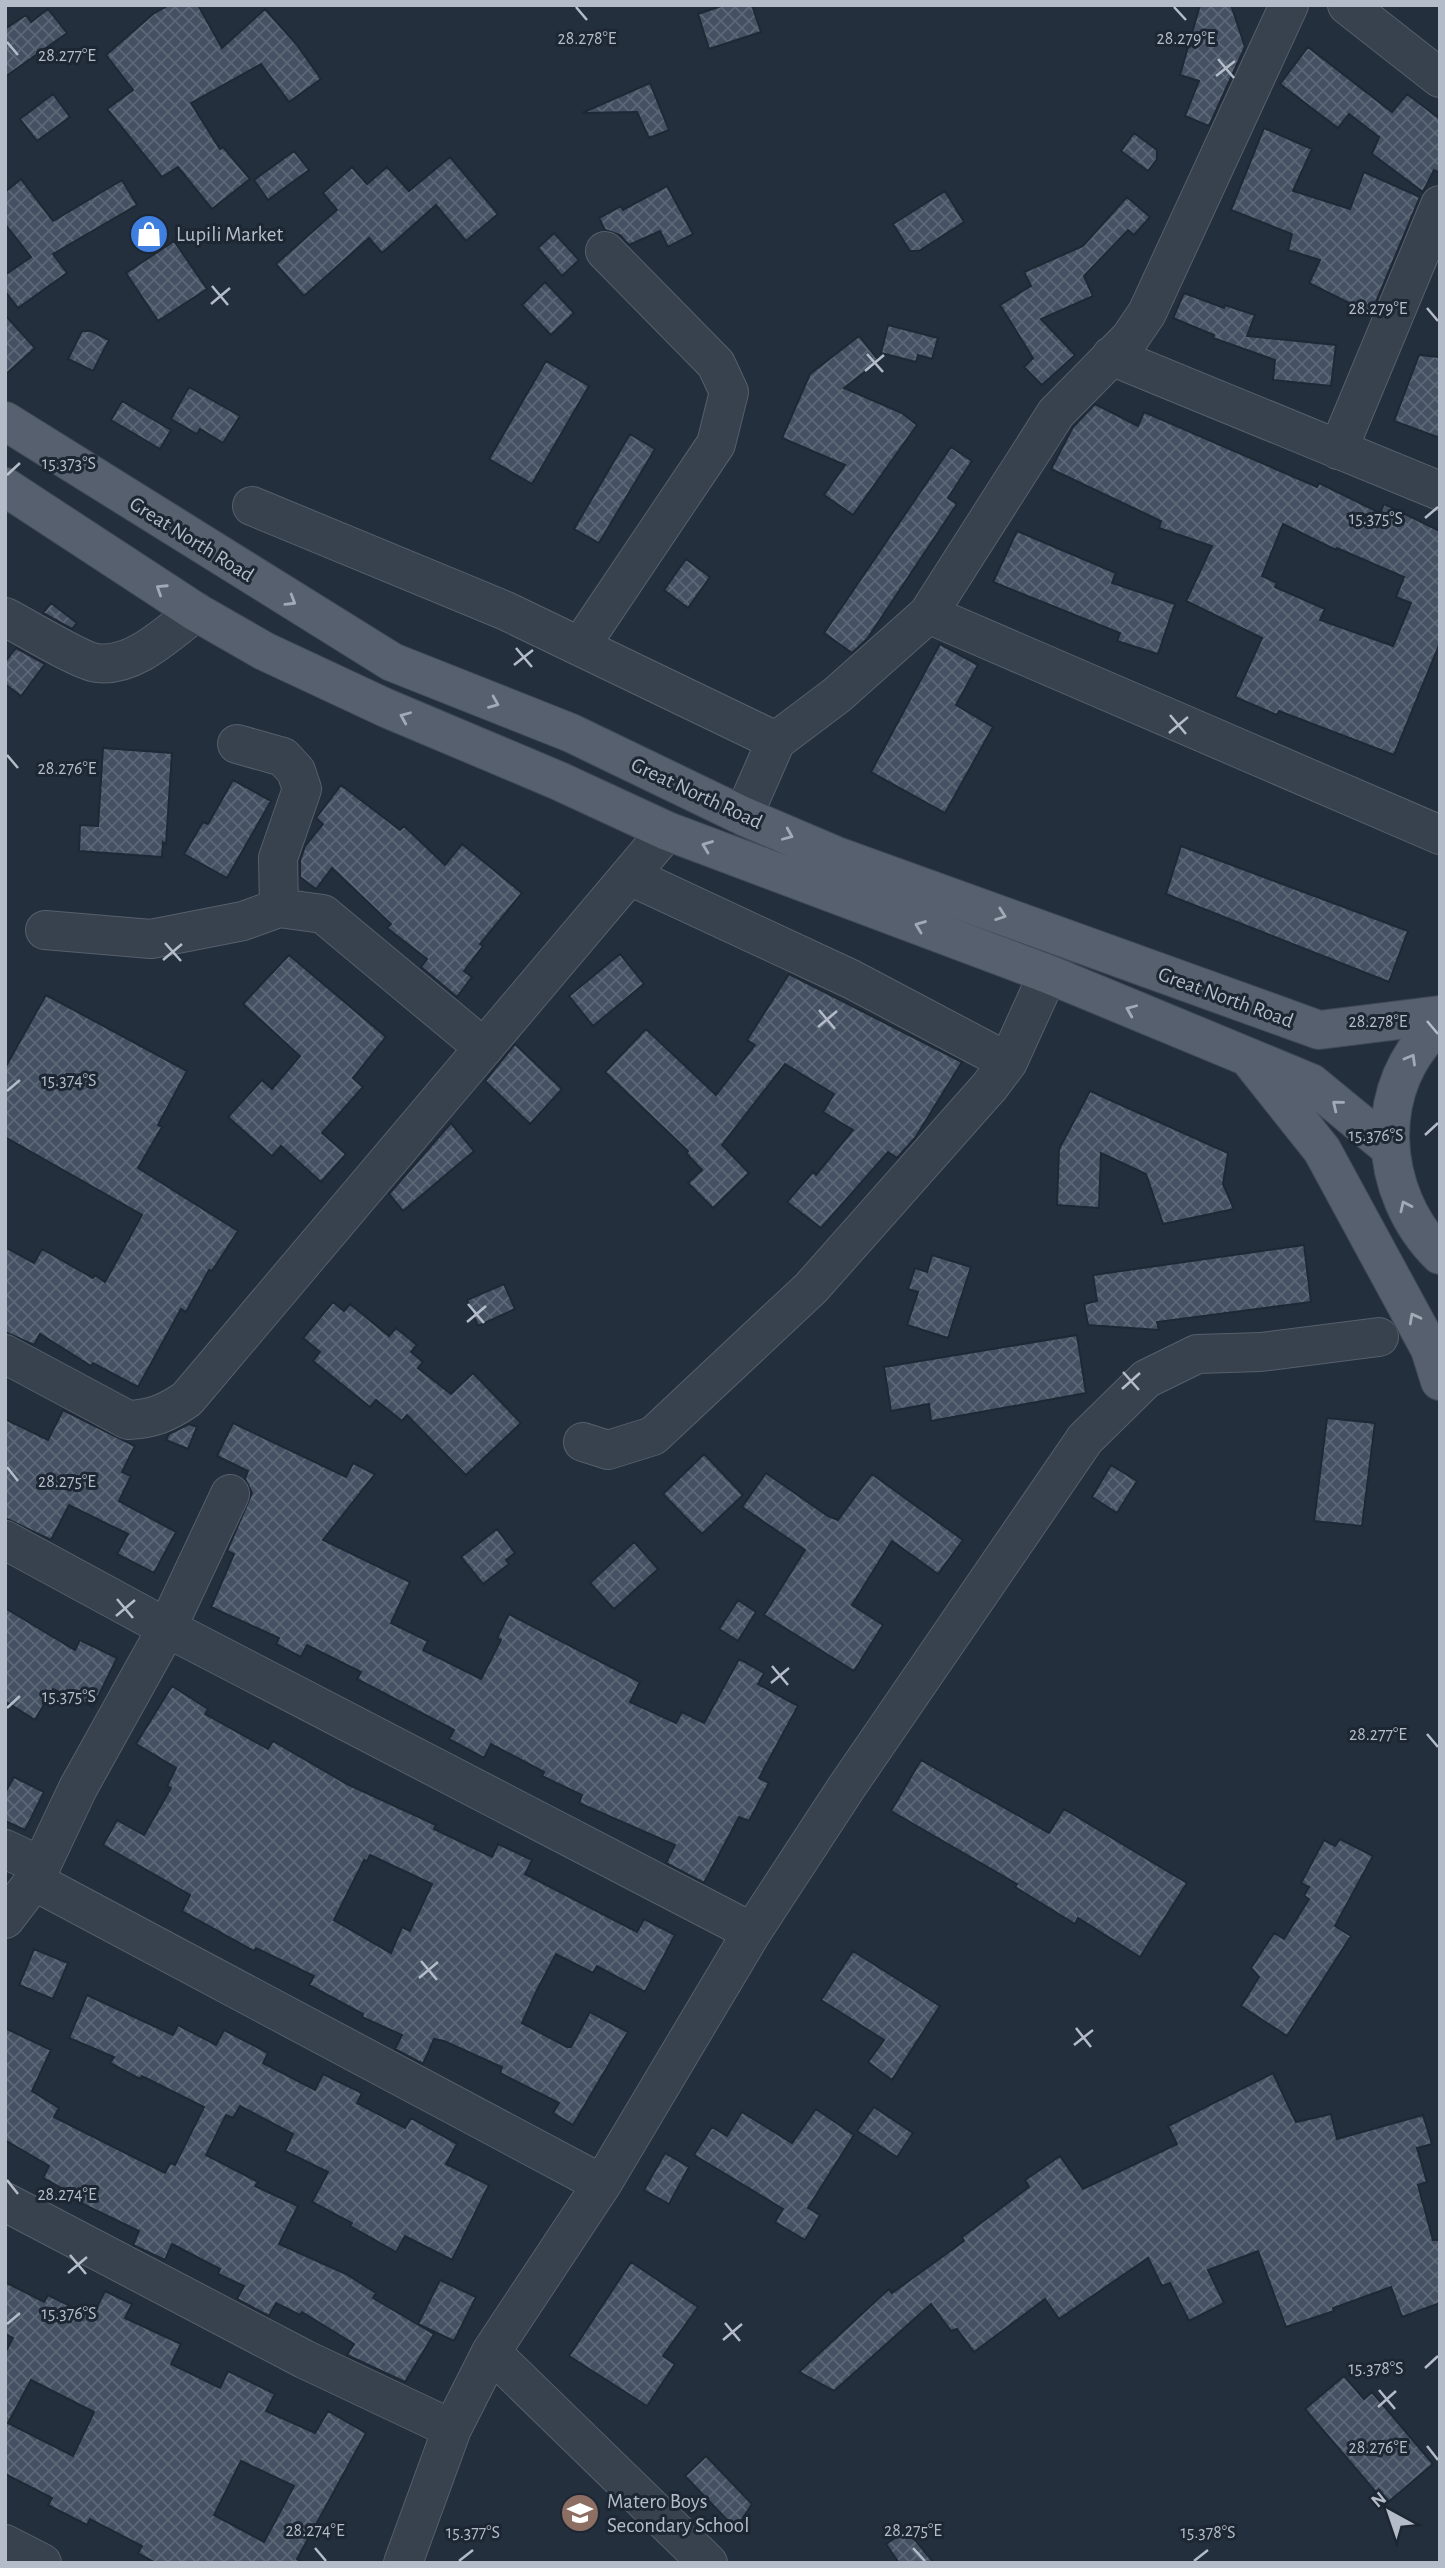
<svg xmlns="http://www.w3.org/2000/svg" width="1445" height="2568" font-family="'Alegreya Sans',sans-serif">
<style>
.building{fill:url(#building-cross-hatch);stroke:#1f2835;stroke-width:2;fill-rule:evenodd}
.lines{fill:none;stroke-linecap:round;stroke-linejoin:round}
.minor-casing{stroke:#565f6c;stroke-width:40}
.major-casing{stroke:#414a57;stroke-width:40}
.minor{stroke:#38414e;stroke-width:38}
.major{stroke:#56606e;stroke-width:38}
.oneway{stroke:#a1aab7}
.ticks{fill:none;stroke:#b4bcc9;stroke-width:2.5}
.labels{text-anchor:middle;stroke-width:6;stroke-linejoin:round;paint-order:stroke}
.poi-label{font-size:21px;fill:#b4bcc9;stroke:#1d2633;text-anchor:start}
.street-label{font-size:21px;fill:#b4bcc9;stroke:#1d2633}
.ticks-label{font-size:18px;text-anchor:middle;fill:#b4bcc9;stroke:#1d2633;stroke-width:6;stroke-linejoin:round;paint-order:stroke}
</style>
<defs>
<pattern id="building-cross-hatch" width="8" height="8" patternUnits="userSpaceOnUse" patternTransform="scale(1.75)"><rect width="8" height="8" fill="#455162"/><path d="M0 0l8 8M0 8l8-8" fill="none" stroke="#5d6877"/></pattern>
</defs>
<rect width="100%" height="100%" fill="#242f3e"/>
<path class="building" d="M 169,5 L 198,5 L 222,48 L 265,9 L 297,45 L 321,79 L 289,102 L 261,64 L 191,103 L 220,149 L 223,147 L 250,179 L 212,209 L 178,167 L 162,177 L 107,109 L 133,90 L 106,55 L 153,14 Z
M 724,5 L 752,5 L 761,32 L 709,49 L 698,14 Z
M 1200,5 L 1231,5 L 1245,47 L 1209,126 L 1185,116 L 1199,81 L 1180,75 Z
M 48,9 L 67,33 L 5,77 L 5,29 L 26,15 L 31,22 Z
M 1308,47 L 1392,112 L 1407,94 L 1440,119 L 1440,173 L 1434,170 L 1423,192 L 1372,154 L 1379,137 L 1349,114 L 1338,128 L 1280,84 Z
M 650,83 L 669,130 L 649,138 L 637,112 L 582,113 Z
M 53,94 L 70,117 L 37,141 L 20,119 Z
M 1264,128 L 1312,149 L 1293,191 L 1350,209 L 1364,172 L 1420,197 L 1371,314 L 1309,283 L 1320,260 L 1288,250 L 1292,234 L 1231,210 Z
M 1134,133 L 1157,150 L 1157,159 L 1148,171 L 1121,151 Z
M 294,151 L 309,170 L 268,200 L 254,180 Z
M 450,157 L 498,214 L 466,241 L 436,205 L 382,253 L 369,238 L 304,296 L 276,264 L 337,210 L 323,193 L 352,167 L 367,184 L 387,167 L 409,191 Z
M 21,179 L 53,221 L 122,180 L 137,205 L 53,254 L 67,273 L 18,308 L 5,291 L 5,275 L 31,257 L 5,224 L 5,192 Z
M 667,186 L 693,234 L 668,247 L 660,231 L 629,245 L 620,235 L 605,230 L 599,218 L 621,206 L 623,210 Z
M 945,191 L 964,222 L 919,251 L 910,251 L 893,224 Z
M 1127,197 L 1150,217 L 1134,235 L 1128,230 L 1084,276 L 1093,296 L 1041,319 L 1075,355 L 1042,385 L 1024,367 L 1033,358 L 1000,305 L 1031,286 L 1024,272 L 1083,246 Z
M 554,233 L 579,260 L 562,276 L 538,248 Z
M 174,241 L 207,289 L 158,321 L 126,273 Z
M 545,282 L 574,313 L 551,335 L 522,305 Z
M 1184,293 L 1224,308 L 1225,305 L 1255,315 L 1247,336 L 1336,345 L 1331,386 L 1273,380 L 1275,360 L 1213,338 L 1214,335 L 1173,318 Z
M 5,315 L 35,348 L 5,375 Z
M 888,325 L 938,338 L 932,359 L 918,355 L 916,362 L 881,353 Z
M 82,331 L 91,331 L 109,340 L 93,371 L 68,359 Z
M 859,336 L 879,361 L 844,388 L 902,413 L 917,425 L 853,515 L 824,495 L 845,465 L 782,438 L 810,374 Z
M 1419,355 L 1440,357 L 1440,438 L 1394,421 Z
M 546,361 L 589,386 L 532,484 L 489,459 Z
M 189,387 L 240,416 L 223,443 L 200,429 L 197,434 L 171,419 Z
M 122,401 L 171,430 L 160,449 L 111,420 Z
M 1095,404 L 1138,426 L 1144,412 L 1317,487 L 1319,483 L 1380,513 L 1384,504 L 1440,531 L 1440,643 L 1394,755 L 1279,711 L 1277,715 L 1235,697 L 1262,638 L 1186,601 L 1212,546 L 1159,528 L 1161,521 L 1051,469 L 1073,427 ZM 1283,524 L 1336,550 L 1337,548 L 1404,577 L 1396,597 L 1411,603 L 1393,646 L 1320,620 L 1325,609 L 1275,587 L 1277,583 L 1262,576 Z
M 630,434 L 655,449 L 599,543 L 574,529 Z
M 951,447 L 972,461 L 948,498 L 957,504 L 867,639 L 852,653 L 824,633 Z
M 1017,531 L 1116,573 L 1112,583 L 1175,604 L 1158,654 L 1117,641 L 1120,633 L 993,582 Z
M 686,559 L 710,577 L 688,608 L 664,590 Z
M 51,603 L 77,623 L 72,629 L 43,613 Z
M 940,644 L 978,665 L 956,705 L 993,727 L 945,813 L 871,772 Z
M 16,648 L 45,664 L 21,696 L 5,684 L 5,662 Z
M 103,748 L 172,753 L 166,844 L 163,842 L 162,857 L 79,851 L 80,825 L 98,826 Z
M 233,780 L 271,801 L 227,878 L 184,854 L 203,822 L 208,824 Z
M 341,785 L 400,830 L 404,826 L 445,865 L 462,844 L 522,893 L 480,944 L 483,946 L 464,971 L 472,977 L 457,997 L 421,967 L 427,959 L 387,928 L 391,924 L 332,868 L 316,889 L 300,877 L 300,861 L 305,846 L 323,824 L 316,818 Z
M 1181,846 L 1408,931 L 1389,982 L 1166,894 Z
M 620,954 L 644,984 L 593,1026 L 569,996 Z
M 289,955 L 386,1037 L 353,1078 L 363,1087 L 322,1133 L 346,1154 L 321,1182 L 281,1146 L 272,1156 L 228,1117 L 262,1080 L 272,1089 L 300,1056 L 243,1004 Z
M 789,974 L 962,1062 L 915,1138 L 897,1158 L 888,1152 L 821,1228 L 787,1202 L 813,1172 L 816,1175 L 853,1130 L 823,1112 L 834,1094 L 785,1064 L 722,1145 L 749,1173 L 713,1208 L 688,1183 L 702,1170 L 686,1153 L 688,1151 L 605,1072 L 646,1029 L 716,1095 L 755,1045 L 747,1040 Z
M 46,995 L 187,1071 L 158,1125 L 162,1127 L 138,1168 L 238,1231 L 212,1271 L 209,1270 L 186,1312 L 181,1309 L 138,1387 L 93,1363 L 91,1366 L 40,1334 L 34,1345 L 5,1332 L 5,1247 L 34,1263 L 42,1249 L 93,1278 L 95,1275 L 105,1282 L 142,1215 L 5,1137 L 5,1068 Z
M 515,1044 L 562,1089 L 530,1124 L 485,1081 Z
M 1090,1091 L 1228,1153 L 1223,1184 L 1234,1209 L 1163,1224 L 1146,1174 L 1101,1153 L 1099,1208 L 1057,1205 L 1059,1149 Z
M 451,1123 L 474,1151 L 403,1211 L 389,1194 Z
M 1304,1245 L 1311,1302 L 1157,1322 L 1159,1330 L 1088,1325 L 1084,1304 L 1097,1301 L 1093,1275 Z
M 932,1255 L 971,1267 L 948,1338 L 907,1325 L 918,1292 L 908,1289 L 915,1268 L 927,1272 Z
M 504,1284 L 515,1309 L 478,1326 L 467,1300 Z
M 333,1302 L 344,1311 L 350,1304 L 389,1336 L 396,1328 L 417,1345 L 411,1352 L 423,1362 L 418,1368 L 451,1394 L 473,1373 L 521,1423 L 466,1475 L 407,1415 L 402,1421 L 376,1400 L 370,1407 L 313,1361 L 320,1352 L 303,1338 Z
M 1077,1335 L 1086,1393 L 931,1421 L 929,1404 L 891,1411 L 884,1367 Z
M 63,1410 L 135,1446 L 122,1472 L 131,1476 L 119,1501 L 176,1532 L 154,1573 L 117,1554 L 128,1534 L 69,1505 L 51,1540 L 5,1518 L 5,1419 L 48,1440 Z
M 1327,1418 L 1375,1423 L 1362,1526 L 1314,1521 Z
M 233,1423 L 346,1477 L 353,1463 L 375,1474 L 323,1540 L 410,1582 L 391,1623 L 428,1641 L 423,1650 L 481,1679 L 501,1640 L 497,1638 L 509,1614 L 640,1682 L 630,1702 L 676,1723 L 682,1712 L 704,1723 L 739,1659 L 764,1673 L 758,1684 L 798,1706 L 759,1778 L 769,1783 L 749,1821 L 739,1817 L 704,1883 L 666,1863 L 675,1845 L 579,1803 L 582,1795 L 542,1776 L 544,1772 L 491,1744 L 484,1758 L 449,1739 L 454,1730 L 357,1679 L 361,1672 L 307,1645 L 301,1657 L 276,1644 L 279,1638 L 211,1607 L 234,1554 L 227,1551 L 252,1493 L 245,1479 L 248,1471 L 217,1456 Z
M 189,1424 L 197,1427 L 188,1449 L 166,1440 L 169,1434 Z
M 704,1454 L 743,1495 L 702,1534 L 663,1494 Z
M 1111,1465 L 1137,1481 L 1117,1513 L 1092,1497 Z
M 766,1473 L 828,1516 L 838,1520 L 872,1474 L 963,1540 L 938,1574 L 892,1541 L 852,1605 L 883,1625 L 854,1671 L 764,1615 L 805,1550 L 742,1507 Z
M 497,1529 L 515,1553 L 506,1560 L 509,1564 L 483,1584 L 461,1557 Z
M 634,1542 L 658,1569 L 614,1609 L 590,1583 Z
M 738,1600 L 756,1612 L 738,1641 L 719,1629 Z
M 5,1608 L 75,1650 L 80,1640 L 117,1658 L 93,1707 L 53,1689 L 35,1720 L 5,1701 Z
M 172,1686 L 208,1709 L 205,1714 L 268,1749 L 273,1741 L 347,1784 L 436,1825 L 434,1829 L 492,1857 L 498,1844 L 532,1860 L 525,1874 L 637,1932 L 644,1919 L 675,1935 L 645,1992 L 597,1966 L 593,1973 L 556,1954 L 536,1992 L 522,2023 L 567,2047 L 571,2047 L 590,2012 L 628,2032 L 573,2125 L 553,2113 L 559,2103 L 500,2073 L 502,2067 L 444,2041 L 434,2039 L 423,2064 L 395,2049 L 402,2035 L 362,2017 L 363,2014 L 309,1985 L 314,1976 L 256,1948 L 254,1951 L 182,1911 L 190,1895 L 103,1845 L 117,1820 L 144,1835 L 171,1788 L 167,1786 L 176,1768 L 136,1744 ZM 370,1855 L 432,1884 L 410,1931 L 402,1927 L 391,1953 L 334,1920 L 364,1860 L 367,1861 Z
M 921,1760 L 1049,1833 L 1064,1809 L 1187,1883 L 1140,1957 L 1078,1918 L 1075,1924 L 1015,1887 L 1017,1884 L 891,1811 Z
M 14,1777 L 44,1792 L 25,1830 L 5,1821 L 5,1793 Z
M 1340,1839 L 1373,1856 L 1335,1926 L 1351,1936 L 1287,2036 L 1241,2006 L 1259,1977 L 1251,1968 L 1274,1933 L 1284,1939 L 1309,1899 L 1304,1896 L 1309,1887 L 1301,1883 L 1324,1840 L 1335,1846 Z
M 34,1949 L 68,1963 L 53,1999 L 19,1985 Z
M 853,1951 L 940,2006 L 892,2080 L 868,2062 L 884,2040 L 821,2000 Z
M 87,1995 L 173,2035 L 178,2025 L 216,2045 L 224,2030 L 268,2053 L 263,2063 L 315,2090 L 323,2074 L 362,2093 L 357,2103 L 405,2128 L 411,2118 L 457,2144 L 446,2164 L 489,2185 L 452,2260 L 405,2236 L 396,2252 L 350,2226 L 352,2223 L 312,2202 L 328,2172 L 285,2151 L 293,2134 L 240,2106 L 233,2118 L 226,2115 L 206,2155 L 258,2182 L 255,2186 L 298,2206 L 279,2244 L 346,2274 L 376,2293 L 373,2298 L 434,2334 L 405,2382 L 347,2355 L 354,2344 L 302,2312 L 300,2315 L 276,2303 L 269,2316 L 237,2299 L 244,2286 L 218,2274 L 220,2269 L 172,2244 L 165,2260 L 133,2245 L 139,2231 L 62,2194 L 65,2190 L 43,2178 L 49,2166 L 5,2140 L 5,2028 L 51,2050 L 32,2091 L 59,2108 L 54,2117 L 165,2173 L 170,2163 L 175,2165 L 204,2107 L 142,2076 L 140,2079 L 110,2063 L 114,2057 L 69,2038 Z
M 1273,2073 L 1296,2122 L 1331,2114 L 1337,2139 L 1423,2115 L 1432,2144 L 1417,2148 L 1427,2182 L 1418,2185 L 1433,2240 L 1440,2240 L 1440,2303 L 1402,2317 L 1391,2287 L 1333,2308 L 1334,2311 L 1286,2327 L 1258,2251 L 1208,2270 L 1224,2303 L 1189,2321 L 1170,2283 L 1162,2286 L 1148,2258 L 1059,2319 L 1045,2299 L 974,2352 L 957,2329 L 951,2331 L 931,2304 L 834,2391 L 799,2372 L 889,2289 L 892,2293 L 964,2241 L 962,2237 L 1029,2187 L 1025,2180 L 1060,2156 L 1083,2189 L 1177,2144 L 1168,2126 Z
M 874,2107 L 913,2133 L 897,2157 L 857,2131 Z
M 816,2109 L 854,2135 L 808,2208 L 820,2215 L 805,2240 L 775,2222 L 783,2209 L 694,2155 L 712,2127 L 727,2136 L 742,2112 L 792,2143 Z
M 665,2153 L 689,2167 L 669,2204 L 644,2190 Z
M 631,2262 L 698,2307 L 663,2356 L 675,2364 L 647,2406 L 569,2356 Z
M 440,2280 L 476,2297 L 454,2341 L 418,2324 Z
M 5,2282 L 44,2302 L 48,2295 L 92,2317 L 105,2291 L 132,2304 L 125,2318 L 181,2344 L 171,2364 L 220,2388 L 228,2371 L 275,2394 L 266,2411 L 315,2433 L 328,2411 L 366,2433 L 297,2559 L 305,2563 L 156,2563 L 138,2553 L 142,2546 L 90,2519 L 87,2525 L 48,2505 L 52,2498 L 5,2474 L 5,2353 L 13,2338 L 5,2334 ZM 31,2380 L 94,2412 L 73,2456 L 8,2423 ZM 241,2461 L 294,2486 L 264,2542 L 214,2515 Z
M 1344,2376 L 1364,2399 L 1372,2392 L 1433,2464 L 1386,2504 L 1305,2409 Z
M 706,2456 L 752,2504 L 736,2529 L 685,2476 Z
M 907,2530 L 934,2563 L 899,2563 L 886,2544 Z"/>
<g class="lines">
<defs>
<path id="minor" d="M 1347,5 L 1440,78
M 1111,356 L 1440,491
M 1338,450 L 1440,205
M 252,506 L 506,611 L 776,741
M 928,614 L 1440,835
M 5,617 C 23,626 82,662 97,663 C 134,668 169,632 196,612
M 581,645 L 716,444 L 729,392 L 716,364 L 605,251
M 237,744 L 283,757 L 296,771 L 302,789 L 278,858 L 279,908
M 743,816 L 776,741 L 837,695 L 928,614 L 1056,413 L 1130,338 L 1147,313 L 1289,5
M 630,876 L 851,979 L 1008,1062
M 45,930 L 151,939 L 243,921 L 279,908 L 323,914 L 484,1048
M 5,1354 L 128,1420 C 152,1419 167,1413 187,1399 L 667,831
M 583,1442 L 608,1450 L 653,1436 L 811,1288 L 990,1086 L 1008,1062 L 1048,974
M 5,1540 L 167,1628 L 752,1932
M 5,1849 L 41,1866
M 34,1881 L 602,2184
M 5,1919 L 34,1881 L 78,1788 L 167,1628 L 230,1494
M 5,2202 L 304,2359 L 452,2429
M 491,2352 L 708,2563
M 5,2544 L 42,2563
M 403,2563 L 452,2429 L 491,2352 L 602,2184 L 752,1932 L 846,1788 L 1085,1439 L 1146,1379 L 1197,1354 L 1261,1352 L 1379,1337"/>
<path id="major" d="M 5,421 L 392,662 L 571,733 L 743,816 L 834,855 L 1319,1030 L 1440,1015
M 5,487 L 196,612 L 264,651 L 386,708 L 559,781 L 667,831 L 1048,974 L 1311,1083 L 1390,1148
M 1440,1024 C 1370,1084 1377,1193 1440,1255
M 1252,1062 L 1322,1150 L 1430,1349 L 1440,1381"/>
</defs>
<use href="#minor" class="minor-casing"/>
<use href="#major" class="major-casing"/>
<use href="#minor" class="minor"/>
<use href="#major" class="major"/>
</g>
<defs><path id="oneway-chevron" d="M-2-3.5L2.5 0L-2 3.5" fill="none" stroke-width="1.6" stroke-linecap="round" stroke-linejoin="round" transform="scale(1.75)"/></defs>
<g class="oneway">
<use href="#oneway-chevron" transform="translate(161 589) rotate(-147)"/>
<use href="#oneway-chevron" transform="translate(291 601) rotate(31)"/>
<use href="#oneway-chevron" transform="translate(494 703) rotate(22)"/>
<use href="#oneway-chevron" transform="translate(405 717) rotate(-157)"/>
<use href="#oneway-chevron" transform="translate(788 835) rotate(23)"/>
<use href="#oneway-chevron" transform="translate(707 846) rotate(-159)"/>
<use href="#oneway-chevron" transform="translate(1001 915) rotate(20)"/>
<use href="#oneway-chevron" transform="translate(920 926) rotate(-159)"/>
<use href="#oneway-chevron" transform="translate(1131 1010) rotate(-157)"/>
<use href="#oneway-chevron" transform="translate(1411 1059) rotate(-60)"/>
<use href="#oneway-chevron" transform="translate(1337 1105) rotate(-141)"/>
<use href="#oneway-chevron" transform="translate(1405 1206) rotate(-115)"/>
<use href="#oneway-chevron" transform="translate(1414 1318) rotate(-118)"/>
</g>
<path class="ticks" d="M 576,7 L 587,20M 1174,7 L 1186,20M 7,42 L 18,55M 1218,59 L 1234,78M 1216,76 L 1235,61M 212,286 L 228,305M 211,304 L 230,288M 1427,308 L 1438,321M 867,354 L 883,372M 865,371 L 884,355M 7,475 L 20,463M 1425,518 L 1438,507M 516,648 L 532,667M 514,665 L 533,650M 1170,715 L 1186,734M 1169,733 L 1188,717M 7,755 L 18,768M 165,943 L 181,961M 163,960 L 182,944M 819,1010 L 835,1029M 1427,1021 L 1438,1034M 818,1027 L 837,1011M 7,1091 L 20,1080M 1425,1135 L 1438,1123M 468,1304 L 484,1323M 467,1322 L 486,1306M 1123,1372 L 1139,1390M 1122,1389 L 1140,1373M 7,1467 L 18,1481M 117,1599 L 133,1618M 116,1616 L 135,1600M 772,1666 L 788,1685M 771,1683 L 789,1668M 7,1708 L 20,1696M 1427,1734 L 1438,1747M 421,1961 L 437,1980M 419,1978 L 438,1962M 1076,2028 L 1091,2047M 1074,2045 L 1093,2030M 7,2180 L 18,2194M 70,2255 L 86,2274M 68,2273 L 87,2257M 725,2323 L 740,2341M 7,2324 L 20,2313M 723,2340 L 742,2324M 1425,2368 L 1438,2356M 1379,2390 L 1395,2409M 1378,2407 L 1396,2391M 1427,2446 L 1438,2460M 315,2548 L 326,2561M 913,2548 L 925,2561M 459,2561 L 473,2550M 1194,2561 L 1208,2550"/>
<defs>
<symbol id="shop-disc" viewBox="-11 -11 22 22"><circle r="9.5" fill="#3f7fe0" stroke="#1d2633"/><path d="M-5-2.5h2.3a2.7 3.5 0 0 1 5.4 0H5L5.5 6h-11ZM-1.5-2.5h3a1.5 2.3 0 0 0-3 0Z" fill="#fff"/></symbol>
<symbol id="school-disc" viewBox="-11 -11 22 22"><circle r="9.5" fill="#8d6e63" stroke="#1d2633"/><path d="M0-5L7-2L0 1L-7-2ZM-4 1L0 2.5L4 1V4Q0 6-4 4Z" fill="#fff"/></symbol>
</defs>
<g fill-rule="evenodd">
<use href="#shop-disc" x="127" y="212" width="44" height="44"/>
<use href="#school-disc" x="558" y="2491" width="44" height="44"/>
</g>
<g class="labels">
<g class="poi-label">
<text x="176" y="241">Lupili Market</text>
<text x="607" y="2508">Matero Boys<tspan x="607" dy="24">Secondary School</tspan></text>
</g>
<g class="street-label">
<text transform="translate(192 539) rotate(32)" y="7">Great North Road</text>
<text transform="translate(697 793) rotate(25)" y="7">Great North Road</text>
<text transform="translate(1226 997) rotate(20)" y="7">Great North Road</text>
</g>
</g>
<g class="ticks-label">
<text x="587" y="44">28.278°E</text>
<text x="1186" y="44">28.279°E</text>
<text x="67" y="61">28.277°E</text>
<text x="1378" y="314">28.279°E</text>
<text x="69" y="469">15.373°S</text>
<text x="1376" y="524">15.375°S</text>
<text x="67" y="774">28.276°E</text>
<text x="1378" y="1027">28.278°E</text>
<text x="69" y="1086">15.374°S</text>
<text x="1376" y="1141">15.376°S</text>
<text x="67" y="1487">28.275°E</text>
<text x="69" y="1702">15.375°S</text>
<text x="1378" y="1740">28.277°E</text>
<text x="67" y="2200">28.274°E</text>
<text x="69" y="2319">15.376°S</text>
<text x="1376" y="2374">15.378°S</text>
<text x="1378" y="2453">28.276°E</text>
<text x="315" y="2536">28.274°E</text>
<text x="913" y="2536">28.275°E</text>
<text x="473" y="2538">15.377°S</text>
<text x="1208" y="2538">15.378°S</text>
</g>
<rect width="1445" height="2568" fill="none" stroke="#b4bcc9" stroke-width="14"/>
<g transform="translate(1389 2512) rotate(320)" stroke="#1d2633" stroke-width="5" paint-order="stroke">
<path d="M0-5L12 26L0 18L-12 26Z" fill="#b4bcc9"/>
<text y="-10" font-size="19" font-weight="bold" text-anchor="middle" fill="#b4bcc9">N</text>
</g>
</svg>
